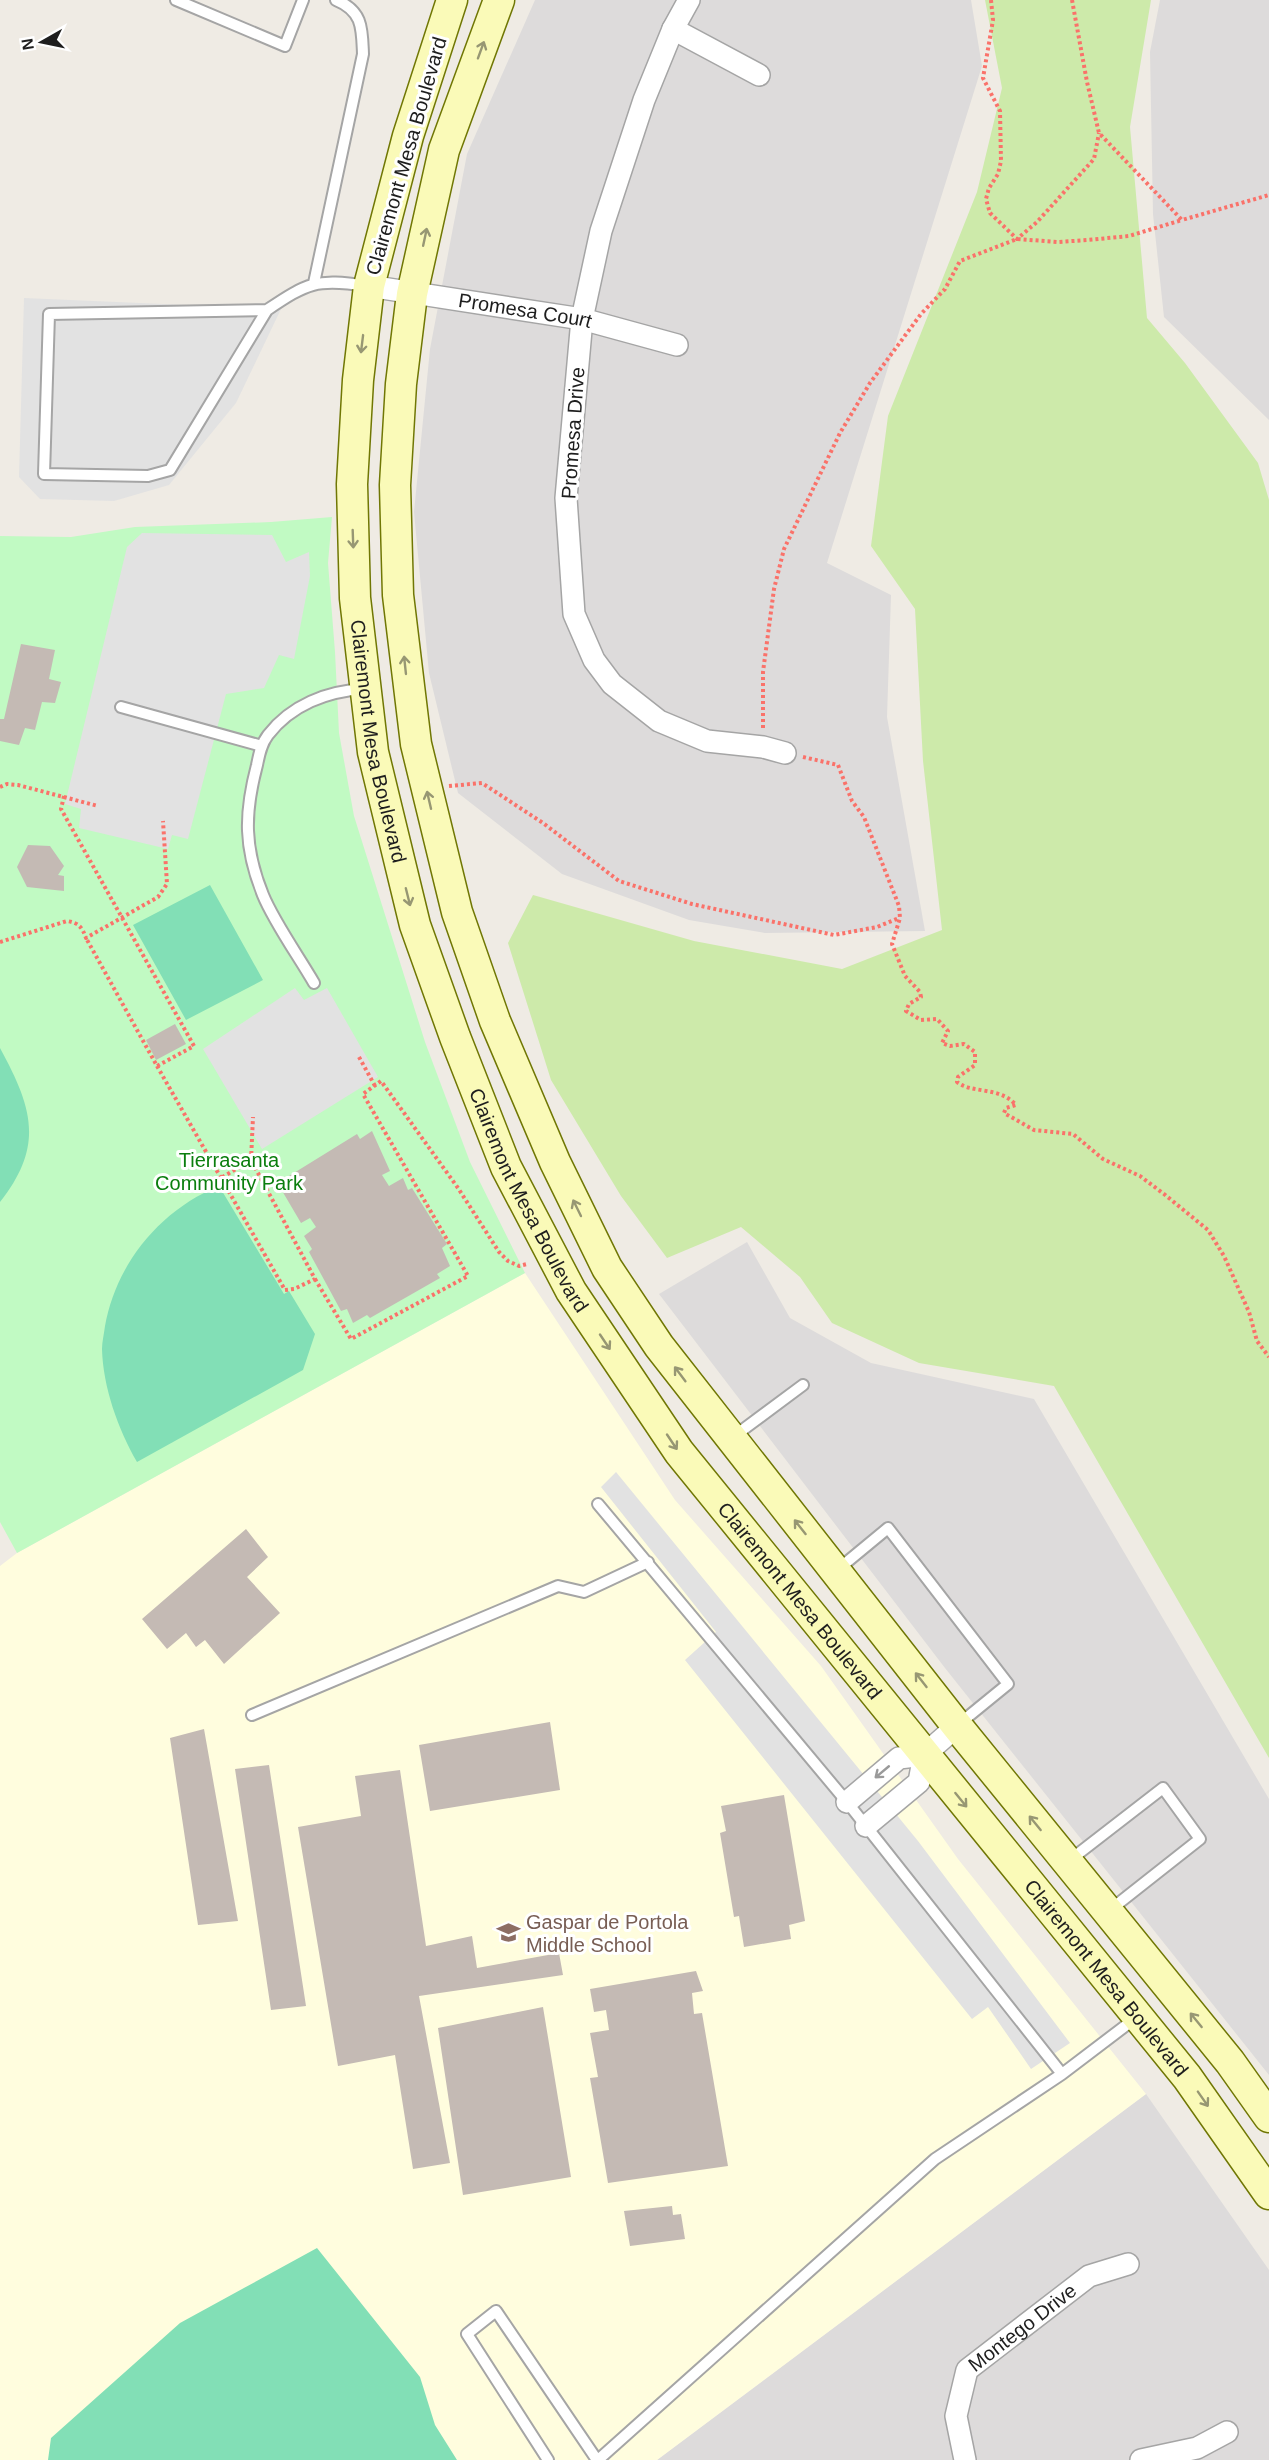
<svg xmlns="http://www.w3.org/2000/svg" width="1269" height="2460" font-family="Helvetica,sans-serif">
<style>
.residential{fill:#dddbdb}
.education{fill:#fffdde}
.grass{fill:#cdeaaa}
.park{fill:#c1fac3}
.pitch{fill:#82dfb6}
.parking{fill:#e2e2e2}
.building{fill:#c4bab4}
.lines{fill:none;stroke-linecap:round;stroke-linejoin:round}
.lane-casing{stroke:#a5a5a5;stroke-width:14}
.street-casing{stroke:#a5a5a5;stroke-width:24}
.secondary-casing{stroke:#707704;stroke-width:33}
.path{stroke:#fa726a;stroke-width:4;stroke-dasharray:3 3;stroke-linecap:butt}
.lane{stroke:#fff;stroke-width:10}
.street{stroke:#fff;stroke-width:21}
.secondary{stroke:#fafab8;stroke-width:30}
.oneway{stroke:#979773}
.oneway2{stroke:#9a9a9a}
.labels{text-anchor:middle;stroke-width:6;stroke-linejoin:round;paint-order:stroke}
.street-label{font-size:20px;fill:#1e1e1e;stroke:#fff}
.park-label{font-size:20px;fill:#0b7e0e;stroke:#fff}
.education-label{font-size:20px;fill:#785e54;stroke:#fff;text-anchor:start}
</style>
<rect width="100%" height="100%" fill="#efebe4"/>
<path class="residential" d="M 535,0 L 971,0 L 982,66 L 827,563 L 891,595 L 887,717 L 925,931 L 765,933 L 689,920 L 562,874 L 458,793 L 429,673 L 414,512 L 430,349 L 467,154 Z
M 1160,0 L 1269,0 L 1269,420 L 1164,317 L 1153,214 L 1150,52 Z
M 747,1242 L 790,1318 L 871,1363 L 1034,1399 L 1269,1799 L 1269,2075 L 945,1668 L 659,1294 Z
M 1146,2094 L 1269,2270 L 1269,2460 L 657,2460 Z"/>
<path class="education" d="M 525,1273 L 675,1500 L 821,1666 L 958,1859 L 1146,2094 L 657,2460 L 0,2460 L 0,1566 L 17,1553 Z"/>
<path class="grass" d="M 985,0 L 1151,0 L 1130,127 L 1147,318 L 1185,363 L 1258,463 L 1269,500 L 1269,1758 L 1054,1386 L 919,1363 L 832,1323 L 800,1277 L 741,1227 L 667,1258 L 621,1196 L 551,1080 L 508,943 L 533,895 L 694,941 L 842,969 L 942,930 L 923,761 L 915,609 L 871,546 L 888,416 L 977,192 L 1002,88 Z"/>
<path class="park" d="M 332,517 L 328,563 L 335,652 L 339,733 L 354,816 L 425,1042 L 470,1162 L 525,1273 L 17,1553 L 0,1522 L 0,536 L 71,537 L 135,527 L 271,522 Z"/>
<path class="pitch" d="M 210,885 L 263,980 L 186,1020 L 133,925 Z
M 0,1048 C 32,1107 45,1145 0,1202 Z
M 219,1186 L 284,1294 L 289,1291 L 315,1334 L 303,1370 L 137,1462 C 118,1429 103,1387 102,1349 C 102,1342 104,1334 105,1326 C 116,1264 160,1210 219,1186 Z
M 317,2248 L 420,2377 L 435,2425 L 457,2460 L 48,2460 L 51,2438 L 180,2323 Z"/>
<path class="parking" d="M 24,298 L 281,309 L 236,403 L 169,485 L 114,501 L 40,499 L 19,477 Z
M 142,533 L 272,535 L 286,562 L 309,552 L 310,576 L 294,659 L 279,655 L 264,688 L 226,694 L 188,839 L 172,835 L 168,849 L 79,828 L 81,809 L 65,804 L 127,547 Z
M 295,988 L 304,1000 L 327,988 L 378,1077 L 262,1149 L 203,1049 Z
M 616,1472 L 918,1841 L 1070,2043 L 1031,2069 L 988,2007 L 972,2019 L 685,1660 L 716,1632 L 601,1487 Z"/>
<path class="building" d="M 21,644 L 55,650 L 49,679 L 61,682 L 55,703 L 42,702 L 35,730 L 25,728 L 19,745 L 0,741 L 0,719 L 4,719 Z
M 28,845 L 50,846 L 64,866 L 58,875 L 64,876 L 64,891 L 27,887 L 17,867 Z
M 175,1024 L 186,1044 L 156,1060 L 146,1040 Z
M 372,1131 L 390,1171 L 382,1175 L 389,1186 L 403,1178 L 408,1190 L 412,1188 L 447,1244 L 442,1248 L 450,1266 L 437,1274 L 440,1278 L 370,1318 L 367,1315 L 353,1323 L 347,1309 L 341,1311 L 309,1252 L 312,1249 L 304,1236 L 316,1227 L 310,1218 L 301,1223 L 281,1189 L 292,1181 L 289,1176 L 357,1134 L 360,1139 Z
M 246,1529 L 268,1557 L 247,1577 L 280,1613 L 224,1664 L 205,1640 L 196,1647 L 186,1633 L 167,1649 L 142,1619 Z
M 550,1722 L 560,1790 L 430,1811 L 419,1745 Z
M 204,1729 L 238,1921 L 198,1925 L 170,1738 Z
M 269,1765 L 306,2006 L 271,2010 L 235,1769 Z
M 400,1770 L 426,1946 L 472,1936 L 477,1968 L 559,1953 L 563,1975 L 419,1996 L 450,2163 L 413,2169 L 395,2055 L 338,2066 L 298,1827 L 361,1816 L 355,1776 Z
M 784,1795 L 805,1921 L 789,1925 L 791,1939 L 744,1947 L 739,1916 L 734,1917 L 720,1833 L 726,1831 L 721,1806 Z
M 696,1971 L 703,1991 L 692,1993 L 694,2014 L 702,2013 L 728,2166 L 608,2183 L 590,2078 L 598,2077 L 590,2033 L 609,2030 L 606,2010 L 594,2012 L 590,1989 Z
M 543,2007 L 571,2177 L 463,2195 L 438,2028 Z
M 672,2206 L 673,2215 L 681,2214 L 685,2239 L 630,2246 L 624,2211 Z"/>
<g class="lines">
<defs>
<path id="lane" d="M 176,0 L 285,46 L 303,0
M 314,283 L 363,54 C 362,29 363,11 336,0
M 267,310 L 49,314 L 44,474 L 148,476 L 170,470 L 267,310 C 307,283 317,278 366,286
M 121,707 L 262,746
M 314,983 C 299,957 274,922 263,895 C 244,848 244,814 257,765 C 259,755 261,744 268,735 C 291,705 327,691 364,689
M 733,1437 L 803,1385
M 598,1504 L 847,1802 L 1062,2074 L 1137,2017
M 836,1571 L 888,1528 L 1008,1684 L 959,1724
M 252,1715 L 558,1586 L 584,1592 L 648,1562
M 1070,1860 L 1163,1788 L 1200,1839 L 1110,1910
M 548,2460 L 467,2334 L 496,2311 L 597,2460
M 598,2460 L 935,2159 L 1062,2074"/>
<g id="street">
<path d="M 689,0 L 673,29 L 644,100 L 601,231 L 582,319 L 566,498 L 574,614 L 594,660 L 612,684 L 659,721 L 707,741 L 763,747 L 785,753"/>
<path d="M 673,29 L 759,75"/>
<path id="s1" d="M 369,286 L 582,319 L 677,345"/>
<path d="M 847,1802 L 899,1758 L 924,1755 L 957,1726"/>
<path d="M 866,1826 L 919,1782 L 924,1755"/>
<path id="s2" d="M 965,2460 L 956,2416 L 967,2370 L 1089,2276 L 1128,2264"/>
<path d="M 1141,2460 L 1197,2448 L 1227,2432"/>
</g>
<g id="secondary">
<path id="s3" d="M 452,0 L 408,136 L 369,286 L 358,380 L 352,484 L 355,598 L 373,752 L 415,925 L 455,1037 L 506,1167 L 571,1291 L 679,1452 L 1187,2077 L 1269,2194"/>
<path d="M 499,0 L 444,150 L 412,294 L 401,384 L 395,485 L 398,595 L 416,744 L 457,912 L 495,1021 L 555,1162 L 607,1268 L 659,1346 L 957,1726 L 1230,2062 L 1269,2117"/>
</g>
</defs>
<use href="#lane" class="lane-casing"/>
<use href="#street" class="street-casing"/>
<use href="#secondary" class="secondary-casing"/>
<path class="path" d="M 991,0 L 993,20 L 983,78 L 1000,111 L 1001,161 L 998,174 L 989,188 L 986,199 L 990,213 L 1017,239 L 1037,222 L 1094,159 L 1099,133
M 1072,0 L 1087,82 L 1099,133 L 1182,220 L 1269,195
M 763,728 L 763,672 L 774,589 L 784,549 L 840,433 L 870,383 L 921,314 L 945,289 L 960,261 L 1017,239 L 1058,242 L 1088,240 L 1129,236 L 1182,220
M 803,757 L 838,765 L 852,801 L 864,817 L 899,906 L 900,918 L 892,944 L 905,976 L 920,992 L 921,997 L 909,1004 L 906,1011 L 921,1020 L 937,1019 L 948,1031 L 942,1043 L 950,1046 L 964,1044 L 975,1052 L 975,1065 L 958,1077 L 957,1082 C 972,1094 999,1086 1016,1105 L 1006,1108 L 1004,1113 L 1034,1130 L 1073,1134 L 1103,1159 L 1140,1176 L 1164,1194 L 1208,1230 L 1224,1256 L 1249,1312 L 1257,1341 L 1269,1357
M 449,786 L 482,783 L 543,823 L 619,881 L 692,904 L 834,935 L 877,927 L 899,918
M 0,787 L 7,784 L 18,785 L 98,806
M 64,796 L 61,809 L 194,1046 L 157,1066 L 86,938
M 0,942 L 67,921 C 79,923 82,927 86,938 L 158,897 L 167,884 L 163,821
M 359,1057 L 375,1086
M 157,1066 L 285,1290 L 294,1289 L 315,1279 L 251,1160 L 221,1178
M 251,1160 L 253,1117
M 315,1279 L 351,1339 L 468,1276 L 363,1094 L 381,1081 L 458,1188 L 499,1252 L 508,1261 L 519,1266 L 527,1264"/>
<use href="#lane" class="lane"/>
<use href="#street" class="street"/>
<use href="#secondary" class="secondary"/>
</g>
<defs><path id="oneway-shaft" d="M-6 0H5M1.5-3L5.5 0L1.5 3" fill="none" stroke-width="1.6" stroke-linecap="round" stroke-linejoin="round" transform="scale(1.5)"/></defs>
<g class="oneway">
<use href="#oneway-shaft" transform="translate(481 50) rotate(-70)"/>
<use href="#oneway-shaft" transform="translate(425 237) rotate(-78)"/>
<use href="#oneway-shaft" transform="translate(362 344) rotate(97)"/>
<use href="#oneway-shaft" transform="translate(353 539) rotate(88)"/>
<use href="#oneway-shaft" transform="translate(405 665) rotate(-96)"/>
<use href="#oneway-shaft" transform="translate(429 800) rotate(-103)"/>
<use href="#oneway-shaft" transform="translate(408 897) rotate(76)"/>
<use href="#oneway-shaft" transform="translate(577 1208) rotate(-116)"/>
<use href="#oneway-shaft" transform="translate(605 1342) rotate(56)"/>
<use href="#oneway-shaft" transform="translate(680 1374) rotate(-127)"/>
<use href="#oneway-shaft" transform="translate(672 1442) rotate(56)"/>
<use href="#oneway-shaft" transform="translate(800 1527) rotate(-128)"/>
<use href="#oneway-shaft" transform="translate(921 1680) rotate(-128)"/>
<use href="#oneway-shaft" transform="translate(961 1800) rotate(51)"/>
<use href="#oneway-shaft" transform="translate(1035 1823) rotate(-129)"/>
<use href="#oneway-shaft" transform="translate(1196 2020) rotate(-129)"/>
<use href="#oneway-shaft" transform="translate(1203 2099) rotate(55)"/>
</g>
<use class="oneway2" href="#oneway-shaft" transform="translate(882 1772) rotate(140)"/>
<defs>
<symbol id="school-bare" viewBox="-9 -9 18 18"><path d="M0-5L7-2L0 1L-7-2ZM-4 1L0 2.5L4 1V4Q0 6-4 4Z" fill="#8d6e63" stroke="#fff" stroke-width="2.5" paint-order="stroke"/></symbol>
</defs>
<g fill-rule="evenodd">
<use href="#school-bare" x="492" y="1916" width="33" height="33"/>
</g>
<g class="labels">
<g class="street-label">
<text transform="translate(406 156) rotate(-74)" y="7">Clairemont Mesa Boulevard</text>
<text dy="7" stroke="none"><textPath href="#s1" startOffset="158">Promesa Court</textPath></text>
<text transform="translate(573 433) rotate(-86)" y="7">Promesa Drive</text>
<text dy="7" stroke="none"><textPath href="#s3" startOffset="756">Clairemont Mesa Boulevard</textPath></text>
<text dy="7" stroke="none"><textPath href="#s3" startOffset="1242">Clairemont Mesa Boulevard</textPath></text>
<text dy="7" stroke="none"><textPath href="#s3" startOffset="1728">Clairemont Mesa Boulevard</textPath></text>
<text dy="7" stroke="none"><textPath href="#s3" startOffset="2214">Clairemont Mesa Boulevard</textPath></text>
<text dy="7" stroke="none"><textPath href="#s2" startOffset="162">Montego Drive</textPath></text>
</g>
<g class="park-label">
<text x="229" y="1167">Tierrasanta<tspan x="229" dy="23">Community Park</tspan></text>
</g>
<g class="education-label">
<text x="526" y="1929">Gaspar de Portola<tspan x="526" dy="23">Middle School</tspan></text>
</g>
</g>
<g transform="translate(42 42) rotate(261)" stroke="#ffffff" stroke-width="4.5" paint-order="stroke">
<path d="M0-4.5L10 22L0 15L-10 22Z" fill="#1e1e1e"/>
<text y="-9" font-size="16" font-weight="bold" text-anchor="middle" fill="#1e1e1e">N</text>
</g>
</svg>
